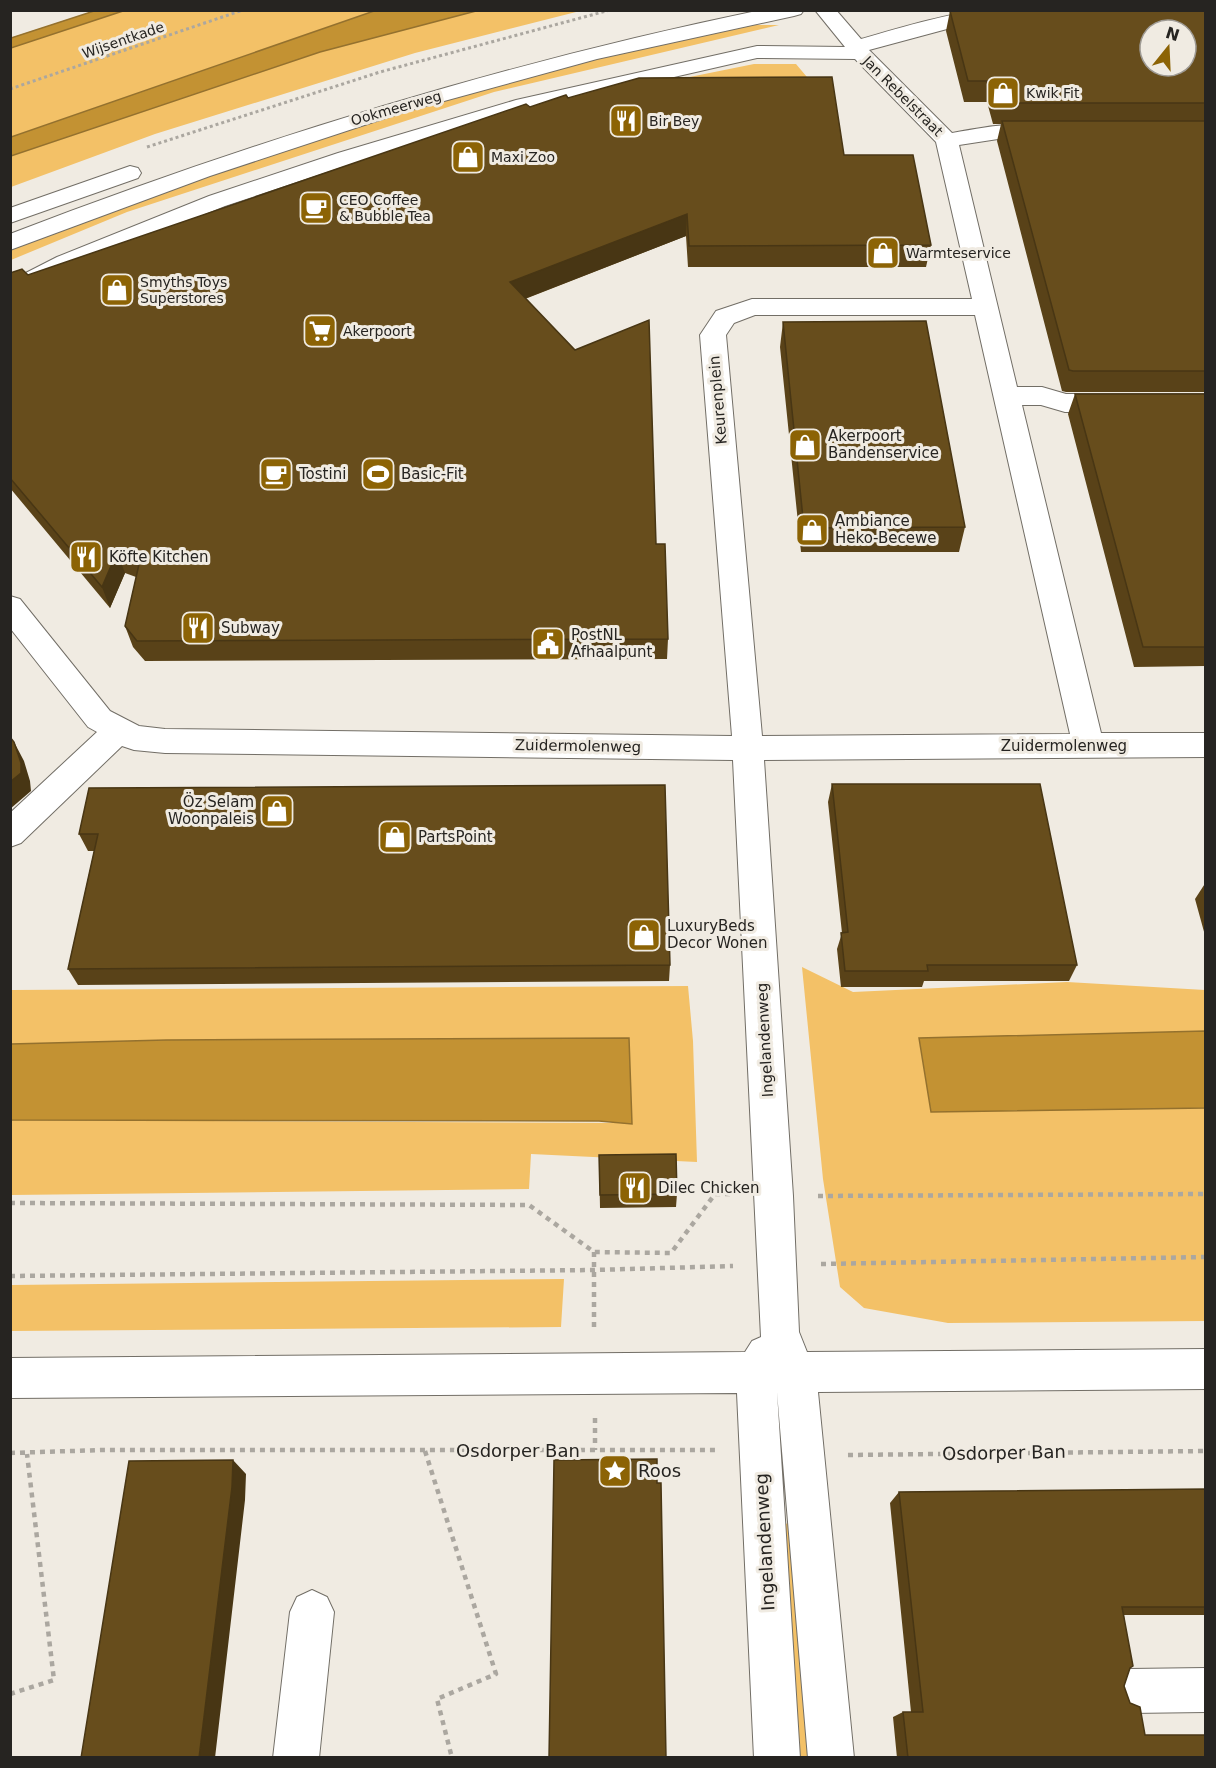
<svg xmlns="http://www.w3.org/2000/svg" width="1216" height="1768" font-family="'DejaVu Sans',sans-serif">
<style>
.green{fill:#f3c167}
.water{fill:#c39233;stroke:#94712e;stroke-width:1.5}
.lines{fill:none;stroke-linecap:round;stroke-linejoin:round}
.minor-casing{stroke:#726e66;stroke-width:2}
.major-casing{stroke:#726e66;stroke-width:2}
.path-far1{stroke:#aba7a0;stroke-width:3;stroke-dasharray:3 3;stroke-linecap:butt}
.path{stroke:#aba7a0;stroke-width:4.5;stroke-dasharray:5 5;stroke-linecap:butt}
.minor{fill:#fff;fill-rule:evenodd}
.major{fill:#fff;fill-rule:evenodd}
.wall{fill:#594218}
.shaded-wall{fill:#483614}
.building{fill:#674d1c;stroke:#483614;stroke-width:1.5;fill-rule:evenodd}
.labels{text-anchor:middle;stroke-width:6;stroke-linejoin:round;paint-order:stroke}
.far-street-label{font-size:14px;fill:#262421;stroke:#f0ebe2}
.far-poi-label{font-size:14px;fill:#262421;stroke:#f0ebe2;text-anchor:start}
.street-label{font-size:15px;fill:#262421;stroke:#f0ebe2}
.poi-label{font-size:15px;fill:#262421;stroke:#f0ebe2;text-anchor:start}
.near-street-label{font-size:18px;fill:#262421;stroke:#f0ebe2}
.near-poi-label{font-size:18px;fill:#262421;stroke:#f0ebe2;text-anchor:start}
</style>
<rect width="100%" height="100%" fill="#f0ebe2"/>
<path class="green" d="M 94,11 L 374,11 L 11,137 L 10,38 Z
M 476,11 L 580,11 L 415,53 L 155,134 L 11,187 L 11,156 L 320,52 Z
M 749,25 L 779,25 L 494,92 L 127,212 L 11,260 L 11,247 C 178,182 353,120 527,75 C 600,56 675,41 749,25 Z
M 754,64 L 796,64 L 812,83 L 665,82 Z
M 802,967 L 853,992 L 1067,982 L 1205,990 L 1205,1031 L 919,1039 L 931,1112 L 1205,1108 L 1205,1321 L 948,1323 L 864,1308 L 840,1287 L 823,1179 Z
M 688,986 L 693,1041 L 697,1162 L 531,1154 L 529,1189 L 11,1195 L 11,1120 L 632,1123 L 629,1038 L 166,1040 L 11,1044 L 11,990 Z
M 564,1279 L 561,1327 L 11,1331 L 11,1285 Z
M 795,1518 L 812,1757 L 799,1757 L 783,1526 Z"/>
<path class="water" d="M 94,11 L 123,11 L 11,48 L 11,38 Z
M 374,11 L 476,11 L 320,52 L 11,156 L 11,137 Z
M 1205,1031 L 1205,1108 L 931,1112 L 919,1038 Z
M 629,1038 L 632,1124 L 599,1121 L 11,1120 L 11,1044 L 166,1040 Z"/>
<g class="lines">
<defs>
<path id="minor" d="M 815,10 L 836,10 L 861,39 C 890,31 971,5 998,12 L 1001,16 L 998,20 L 947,29 L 869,50 L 952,133 C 985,127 1020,120 1053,128 L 1056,133 L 1053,138 L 1045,140 L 998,139 L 959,145 L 1017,387 L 1042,387 L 1066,394 L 1206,394 L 1206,412 L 1065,412 L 1041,405 L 1022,405 L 1101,733 L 1206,733 L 1206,757 L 764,760 L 793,1196 L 799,1332 L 807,1352 L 1206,1349 L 1206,1389 L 818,1392 L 854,1758 L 808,1758 L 777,1392 L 800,1758 L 754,1758 L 737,1393 L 10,1398 L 10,1358 L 745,1352 L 752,1341 L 761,1337 L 733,760 L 165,753 L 134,750 L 122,746 L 21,843 L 10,847 L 10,813 L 97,732 L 88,727 L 10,628 L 10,596 L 20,599 L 110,711 L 139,726 L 165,729 L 732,736 L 700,335 L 716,311 L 752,299 L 972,299 L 936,142 L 855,59 L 757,58 L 530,110 L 354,163 L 225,206 L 73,267 L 10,298 L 10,281 L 57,257 L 209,196 L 338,153 L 516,100 L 757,46 L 845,47 ZM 755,315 L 975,315 L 1070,734 L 762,736 L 726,335 L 734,323 Z
M 312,1590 L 327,1597 L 334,1612 L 319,1758 L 273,1758 L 290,1612 L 297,1597 Z
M 1206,1668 L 1206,1712 L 1130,1713 L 1114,1707 L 1108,1691 L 1114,1675 L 1130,1669 Z"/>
<path id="major" d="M 761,10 L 804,10 L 801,14 L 794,16 L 597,59 L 404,112 L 210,176 L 10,250 L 10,234 C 255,140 504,63 761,10 Z
M 130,166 L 138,168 L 141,173 L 138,178 L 10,223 L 10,208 Z"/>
</defs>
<use href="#minor" class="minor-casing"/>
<use href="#major" class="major-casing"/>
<path class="path-far1" d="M 10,89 L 243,10
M 147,147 L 380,72 L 610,10"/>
<path class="path" d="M 818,1196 L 1206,1194
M 10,1203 L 529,1205 L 594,1252 L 671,1253 L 715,1194 L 730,1194
M 594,1252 L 594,1329
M 821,1264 L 1206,1257
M 10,1276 L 594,1270 L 733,1266
M 595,1418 L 595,1450
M 425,1451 L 496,1674 L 437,1699 L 452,1758
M 10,1453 L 102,1450 L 715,1450
M 848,1455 L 1206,1451
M 10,1694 L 54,1680 L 27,1454"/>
<use href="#minor" class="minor"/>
<use href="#major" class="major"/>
</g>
<path class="wall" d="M 1206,10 L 1206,392 L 1066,392 L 1062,391 L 997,141 L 1001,124 L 993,124 L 987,102 L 964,102 L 946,31 L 950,11 Z
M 568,98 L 844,155 L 931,245 L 926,267 L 688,267 L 686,236 L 525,299 L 656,544 L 668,639 L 667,659 L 145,661 L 133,647 L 125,626 L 136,577 L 125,573 L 110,608 L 10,488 L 10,273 L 28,275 L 530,107 Z
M 783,322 L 965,527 L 959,552 L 801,552 L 780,347 Z
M 1075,394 L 1206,394 L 1206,666 L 1134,667 L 1068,414 Z
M 832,784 L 1077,965 L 1069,981 L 924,981 L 922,987 L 841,987 L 837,949 L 842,933 L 828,802 Z
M 89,788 L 670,965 L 669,981 L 78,985 L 68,969 L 94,851 L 88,851 L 79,834 Z
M 1206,882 L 1206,939 L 1195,899 Z
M 599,1155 L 677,1194 L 676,1207 L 600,1208 Z
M 1206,1489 L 1206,1615 L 1124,1615 L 1130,1668 L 1124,1686 L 1130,1703 L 1145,1735 L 1206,1758 L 897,1758 L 893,1717 L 903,1712 L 911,1712 L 890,1503 L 899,1492 Z"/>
<path class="shaded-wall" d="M 687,214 L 686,236 L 511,304 L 510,282 Z
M 117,552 L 125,573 L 110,608 L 102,587 Z
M 14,742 L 24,761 L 30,781 L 31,791 L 10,809 L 10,782 Z
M 233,1460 L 246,1474 L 245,1500 L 215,1758 L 199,1758 Z"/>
<path class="building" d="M 953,10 L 1206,10 L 1206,103 L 997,103 L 992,81 L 968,81 L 950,11 ZM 1150,30 L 1186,30 L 1186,66 L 1150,66 Z
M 832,77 L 844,155 L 913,155 L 931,245 L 689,246 L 687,214 L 510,282 L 575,350 L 649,320 L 656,544 L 665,544 L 668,639 L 137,641 L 125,626 L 140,560 L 117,552 L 102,587 L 10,478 L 10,273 L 22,269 L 28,275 L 526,104 L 530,107 L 566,95 L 568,98 L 639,78 Z
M 1002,121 L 1206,121 L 1206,371 L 1073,371 L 1069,370 Z
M 926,321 L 965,527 L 804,528 L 783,322 Z
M 1075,394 L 1206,394 L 1206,647 L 1143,647 Z
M 10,737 L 14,742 L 21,763 L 21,773 L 10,782 Z
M 832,784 L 1040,784 L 1077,965 L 927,965 L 928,971 L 845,971 L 841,933 L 848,932 Z
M 665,785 L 670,965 L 68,969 L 98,834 L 79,834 L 89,788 Z
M 676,1154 L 677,1194 L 600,1195 L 599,1155 Z
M 657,1459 L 657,1483 L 661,1483 L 666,1758 L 549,1758 L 554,1460 Z
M 233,1460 L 232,1487 L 199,1758 L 81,1758 L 129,1461 Z
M 1206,1489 L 1206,1607 L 1122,1607 L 1133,1666 L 1130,1668 L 1124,1686 L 1130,1703 L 1140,1707 L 1145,1735 L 1206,1735 L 1206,1758 L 908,1758 L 903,1712 L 923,1712 L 899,1492 Z"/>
<defs>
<symbol id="shop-square" viewBox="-11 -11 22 22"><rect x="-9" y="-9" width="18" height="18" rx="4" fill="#8c6305" stroke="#f0ebe2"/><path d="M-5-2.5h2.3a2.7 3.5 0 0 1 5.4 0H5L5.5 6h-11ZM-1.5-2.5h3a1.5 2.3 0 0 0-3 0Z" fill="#fff"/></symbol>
<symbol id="restaurant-square" viewBox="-11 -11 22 22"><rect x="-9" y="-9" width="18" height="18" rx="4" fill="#8c6305" stroke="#f0ebe2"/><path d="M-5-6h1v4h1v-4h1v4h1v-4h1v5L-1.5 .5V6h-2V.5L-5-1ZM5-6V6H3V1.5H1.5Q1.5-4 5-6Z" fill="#fff"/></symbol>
<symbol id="cafe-square" viewBox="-11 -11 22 22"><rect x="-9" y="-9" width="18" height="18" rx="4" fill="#8c6305" stroke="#f0ebe2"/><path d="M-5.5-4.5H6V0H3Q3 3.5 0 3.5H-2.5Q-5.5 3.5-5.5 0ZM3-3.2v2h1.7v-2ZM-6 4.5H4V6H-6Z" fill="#fff"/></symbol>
<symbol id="supermarket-square" viewBox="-11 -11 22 22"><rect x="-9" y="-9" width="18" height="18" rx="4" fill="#8c6305" stroke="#f0ebe2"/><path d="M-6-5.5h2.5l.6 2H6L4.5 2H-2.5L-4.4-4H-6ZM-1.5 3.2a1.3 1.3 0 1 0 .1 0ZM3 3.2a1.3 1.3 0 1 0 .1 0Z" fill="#fff"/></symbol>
<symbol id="stadium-square" viewBox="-11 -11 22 22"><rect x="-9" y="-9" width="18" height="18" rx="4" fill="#8c6305" stroke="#f0ebe2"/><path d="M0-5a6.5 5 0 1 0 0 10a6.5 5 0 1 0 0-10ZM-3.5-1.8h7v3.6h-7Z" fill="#fff"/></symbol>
<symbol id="civic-square" viewBox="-11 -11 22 22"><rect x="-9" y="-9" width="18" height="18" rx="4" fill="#8c6305" stroke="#f0ebe2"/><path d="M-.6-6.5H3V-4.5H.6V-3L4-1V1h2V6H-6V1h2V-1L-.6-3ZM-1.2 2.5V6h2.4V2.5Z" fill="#fff"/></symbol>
<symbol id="sight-square" viewBox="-11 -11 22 22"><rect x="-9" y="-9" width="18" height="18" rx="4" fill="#8c6305" stroke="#f0ebe2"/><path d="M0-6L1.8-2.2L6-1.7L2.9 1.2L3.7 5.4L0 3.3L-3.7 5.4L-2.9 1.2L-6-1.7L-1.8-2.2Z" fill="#fff"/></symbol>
</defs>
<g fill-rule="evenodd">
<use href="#shop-square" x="984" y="74" width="38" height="38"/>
<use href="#restaurant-square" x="607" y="102" width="38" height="38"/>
<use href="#shop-square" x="449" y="138" width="38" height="38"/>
<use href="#cafe-square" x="297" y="189" width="38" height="38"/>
<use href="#shop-square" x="864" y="234" width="38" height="38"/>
<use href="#shop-square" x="98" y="271" width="38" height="38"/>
<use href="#supermarket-square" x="301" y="312" width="38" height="38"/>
<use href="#shop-square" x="786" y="426" width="38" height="38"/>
<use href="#cafe-square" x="257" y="455" width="38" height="38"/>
<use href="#stadium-square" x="359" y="455" width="38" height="38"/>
<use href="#shop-square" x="793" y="511" width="38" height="38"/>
<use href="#restaurant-square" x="67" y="538" width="38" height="38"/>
<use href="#restaurant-square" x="179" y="609" width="38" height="38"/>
<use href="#civic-square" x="529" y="625" width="38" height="38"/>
<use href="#shop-square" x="258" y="792" width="38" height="38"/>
<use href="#shop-square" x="376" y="818" width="38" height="38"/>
<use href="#shop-square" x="625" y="916" width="38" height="38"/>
<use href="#restaurant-square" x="616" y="1169" width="38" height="38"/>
<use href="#sight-square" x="596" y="1452" width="38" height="38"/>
</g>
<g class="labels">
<g class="far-street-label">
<text transform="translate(123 40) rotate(-19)" y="5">Wijsentkade</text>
<text transform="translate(903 96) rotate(45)" y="5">Jan Rebelstraat</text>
<text transform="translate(396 108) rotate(-16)" y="5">Ookmeerweg</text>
</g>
<g class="far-poi-label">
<text x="1026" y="98">Kwik Fit</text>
<text x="649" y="126">Bir Bey</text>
<text x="491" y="162">Maxi Zoo</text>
<text x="339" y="205">CEO Coffee<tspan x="339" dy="16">&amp; Bubble Tea</tspan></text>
<text x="906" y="258">Warmteservice</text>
<text x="140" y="287">Smyths Toys<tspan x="140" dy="16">Superstores</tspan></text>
<text x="343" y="336">Akerpoort</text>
</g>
<g class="street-label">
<text transform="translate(718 400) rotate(-95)" y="5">Keurenplein</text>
<text transform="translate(578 746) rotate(1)" y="5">Zuidermolenweg</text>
<text x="1064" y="751">Zuidermolenweg</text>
<text transform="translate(765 1040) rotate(-93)" y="5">Ingelandenweg</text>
</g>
<g class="poi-label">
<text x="828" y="441">Akerpoort<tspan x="828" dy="17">Bandenservice</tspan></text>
<text x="299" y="479">Tostini</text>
<text x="401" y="479">Basic-Fit</text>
<text x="835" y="526">Ambiance<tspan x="835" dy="17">Heko-Becewe</tspan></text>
<text x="109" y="562">Köfte Kitchen</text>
<text x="221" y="633">Subway</text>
<text x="571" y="640">PostNL<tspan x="571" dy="17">Afhaalpunt</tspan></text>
<text x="254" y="807" text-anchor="end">Öz Selam<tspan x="254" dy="17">Woonpaleis</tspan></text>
<text x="418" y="842">PartsPoint</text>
<text x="667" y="931">LuxuryBeds<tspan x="667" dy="17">Decor Wonen</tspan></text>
<text x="658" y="1193">Dilec Chicken</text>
</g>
<g class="near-street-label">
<text x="518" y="1457">Osdorper Ban</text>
<text transform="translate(1004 1453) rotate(-1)" y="6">Osdorper Ban</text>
<text transform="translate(765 1542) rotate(-93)" y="6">Ingelandenweg</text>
</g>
<g class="near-poi-label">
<text x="638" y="1477">Roos</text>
</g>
</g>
<rect width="1216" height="1768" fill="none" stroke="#262421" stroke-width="24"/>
<g transform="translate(1168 48) rotate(18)"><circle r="28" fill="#f0ebe2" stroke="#9f9b95" stroke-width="1.5"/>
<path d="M0-4.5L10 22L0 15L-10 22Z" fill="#8c6305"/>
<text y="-9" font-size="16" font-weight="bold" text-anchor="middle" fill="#262421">N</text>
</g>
</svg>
